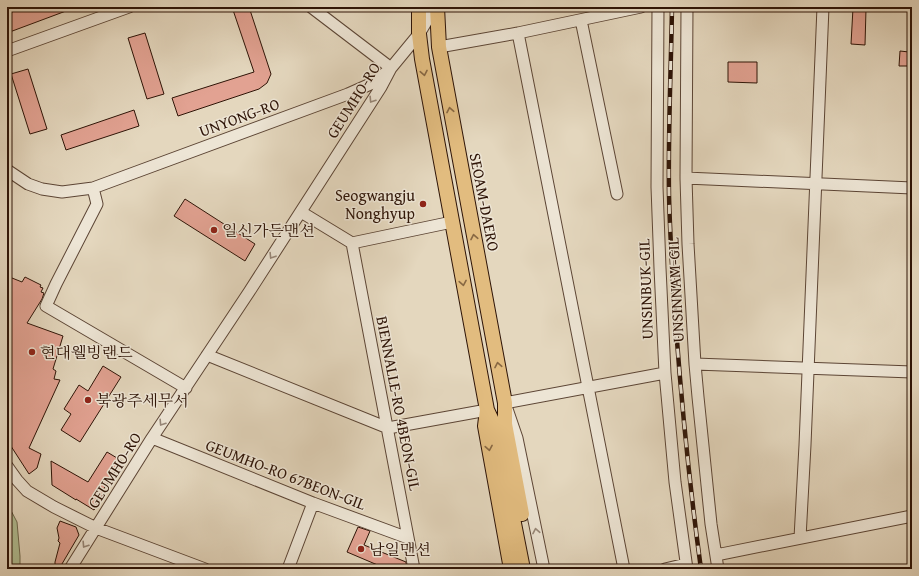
<svg xmlns="http://www.w3.org/2000/svg" width="919" height="576" font-family="'Gentium Book Plus','Noto Serif KR',serif">
<style>
.green{fill:#b1bf94;stroke:#706a4e}
.building{fill:#e2a292;stroke:#2e1407}
.lines{fill:none;stroke-linecap:round;stroke-linejoin:round}
.minor-casing{stroke:#5c4535;stroke-width:13}
.major-casing{stroke:#2e1407;stroke-width:16}
.minor{stroke:#ede5d5;stroke-width:11}
.major{stroke:#e2bc7f;stroke-width:14}
.rail-casing{stroke:#2e1407;stroke-width:4.5}
.rail{stroke:#ede5d5;stroke-width:3;stroke-dasharray:9;stroke-linecap:butt}
.oneway{stroke:#886843}
.oneway2{stroke:#978778}
.poi-dot{fill:#8f2418;stroke:#ede5d5;stroke-width:1.5}
.labels{text-anchor:middle;stroke-width:3;stroke-linejoin:round;paint-order:stroke}
.street-label{font-size:16px;fill:#2e1407;stroke:#ede5d5}
.poi-label{font-size:16px;fill:#2e1407;stroke:#ede5d5;text-anchor:start}
</style>
<rect width="100%" height="100%" fill="#e4d7be"/>
<filter id="stains"><feTurbulence type="fractalNoise" baseFrequency=".005" numOctaves="4"/><feColorMatrix values="0 0 0 0 .2 0 0 0 0 .09 0 0 0 0 .02 0 0 0 .5 -.17"/></filter>
<radialGradient id="worn" r=".72"><stop offset=".6" stop-color="#630" stop-opacity="0"/><stop offset="1" stop-color="#630" stop-opacity=".3"/></radialGradient>
<path class="green" d="M 7,503 L 17,522 L 20,556 L 20,569 L 7,569 Z"/>
<path class="building" d="M 25,7 L 73,7 L 74,8 L 7,33 L 7,14 Z
M 232,7 L 249,7 L 271,74 L 267,83 L 259,89 L 178,116 L 172,98 L 254,72 Z
M 853,8 L 866,9 L 865,45 L 851,44 Z
M 145,33 L 164,94 L 147,99 L 128,38 Z
M 900,51 L 909,52 L 909,66 L 899,66 Z
M 728,62 L 757,62 L 757,83 L 728,82 Z
M 28,69 L 47,129 L 30,134 L 11,74 Z
M 134,110 L 139,126 L 66,150 L 61,135 Z
M 185,199 L 255,244 L 245,261 L 174,216 Z
M 7,276 L 22,282 L 25,277 L 41,285 L 40,287 L 43,288 L 41,292 L 44,293 L 42,299 L 27,323 L 63,336 L 53,369 L 56,371 L 54,379 L 60,380 L 29,448 L 41,454 L 37,468 L 29,474 L 7,440 Z
M 103,366 L 121,377 L 80,442 L 61,430 L 71,414 L 64,409 L 79,385 L 88,391 Z
M 107,452 L 122,461 L 103,490 L 105,491 L 94,510 L 76,499 L 76,500 L 52,485 L 51,461 L 88,482 Z
M 60,521 L 76,527 L 79,535 L 59,569 L 55,569 L 55,562 L 60,543 L 58,541 L 59,538 L 57,528 Z
M 358,527 L 370,531 L 364,545 L 406,562 L 407,569 L 387,569 L 347,552 Z"/>
<g class="lines">
<defs>
<path id="minor" d="M 658,7 L 657,187 L 660,268 L 665,373 L 675,482 L 687,569
M 687,7 L 686,178 L 688,244 L 695,364 L 698,397 L 711,524 L 718,569
M 581,20 L 617,194
M 518,33 C 554,211 588,390 624,569
M 439,47 L 518,33 L 641,7
M 7,51 L 129,7
M 7,170 L 28,184 L 42,189 L 62,192 L 93,188 L 348,94 L 375,82 L 391,68 L 311,7
M 686,178 L 912,188
M 93,188 L 97,204 L 56,284 L 46,306 L 186,388
M 301,212 L 352,243
M 352,243 L 414,569
M 352,243 L 452,222
M 207,355 L 388,428 L 487,410
M 695,364 L 912,372
M 152,438 L 313,503 L 408,538
M 7,466 L 17,480 L 27,491 L 54,507 L 96,528 L 205,569
M 800,538 L 805,445 L 823,7
M 716,555 L 912,516
M 70,569 L 152,438 L 249,292 L 381,87 L 391,68 L 419,34 L 435,7
M 288,569 L 313,503
M 544,569 L 517,438 L 505,403 L 665,373
M 665,569 L 686,564"/>
<path id="major" d="M 419,7 L 419,34 L 422,59 L 487,410 L 495,427 L 523,569
M 437,7 L 439,47 L 505,403 L 505,424 L 522,514
M 487,410 L 485,426 L 511,569"/>
</defs>
<use href="#minor" class="minor-casing"/>
<use href="#major" class="major-casing"/>
<use href="#minor" class="minor"/>
<use href="#major" class="major"/>
<defs>
<path id="rail" d="M 672,7 C 671,70 668,132 669,195 C 670,239 673,284 676,328 C 682,409 690,489 701,569"/>
</defs>
<use href="#rail" class="rail-casing"/>
<use href="#rail" class="rail"/>
</g>
<defs><path id="oneway-chevron" d="M-2-3.5L2.5 0L-2 3.5" fill="none" stroke-width="1.6" stroke-linecap="round" stroke-linejoin="round"/></defs>
<g class="oneway">
<use href="#oneway-chevron" transform="translate(424 73) rotate(79)"/>
<use href="#oneway-chevron" transform="translate(450 110) rotate(-101)"/>
<use href="#oneway-chevron" transform="translate(474 237) rotate(-101)"/>
<use href="#oneway-chevron" transform="translate(463 283) rotate(80)"/>
<use href="#oneway-chevron" transform="translate(498 365) rotate(-101)"/>
<use href="#oneway-chevron" transform="translate(489 448) rotate(80)"/>
</g>
<g class="oneway2">
<use href="#oneway-chevron" transform="translate(372 100) rotate(123)"/>
<use href="#oneway-chevron" transform="translate(272 256) rotate(122)"/>
<use href="#oneway-chevron" transform="translate(162 423) rotate(123)"/>
<use href="#oneway-chevron" transform="translate(536 531) rotate(-101)"/>
<use href="#oneway-chevron" transform="translate(85 545) rotate(123)"/>
</g>
<g class="poi-dot">
<circle cx="423" cy="204" r="4"/>
<circle cx="214" cy="230" r="4"/>
<circle cx="32" cy="352" r="4"/>
<circle cx="88" cy="400" r="4"/>
<circle cx="361" cy="549" r="4"/>
</g>
<g class="labels">
<g class="street-label">
<text transform="translate(353 100) rotate(-58)" y="6">GEUMHO-RO</text>
<text transform="translate(239 117) rotate(-20)" y="6">UNYONG-RO</text>
<text transform="translate(485 202) rotate(79)" y="6">SEOAM-DAERO</text>
<text transform="translate(645 289) rotate(-92)" y="6">UNSINBUK-GIL</text>
<text transform="translate(675 290) rotate(-93)" y="6">UNSINNAM-GIL</text>
<text transform="translate(399 403) rotate(79)" y="6">BIENNALLE-RO 4BEON-GIL</text>
<text transform="translate(114 470) rotate(-58)" y="6">GEUMHO-RO</text>
<text transform="translate(286 474) rotate(21)" y="6">GEUMHO-RO 67BEON-GIL</text>
</g>
<g class="poi-label">
<text x="415" y="201" text-anchor="end">Seogwangju<tspan x="415" dy="18">Nonghyup</tspan></text>
<text x="222" y="236">일신가든맨션</text>
<text x="40" y="358">현대웰빙랜드</text>
<text x="96" y="406">북광주세무서</text>
<text x="369" y="555">남일맨션</text>
</g>
</g>
<rect width="919" height="576" fill="none" stroke="#e4d7be" stroke-width="24"/>
<rect x="8" y="8" width="903" height="560" fill="none" stroke="#2e1407" stroke-width="2"/>
<rect x="12" y="12" width="895" height="552" fill="none" stroke="#2e1407"/>
<rect width="100%" height="100%" filter="url(#stains)"/>
<rect width="100%" height="100%" fill="url(#worn)"/>
</svg>
